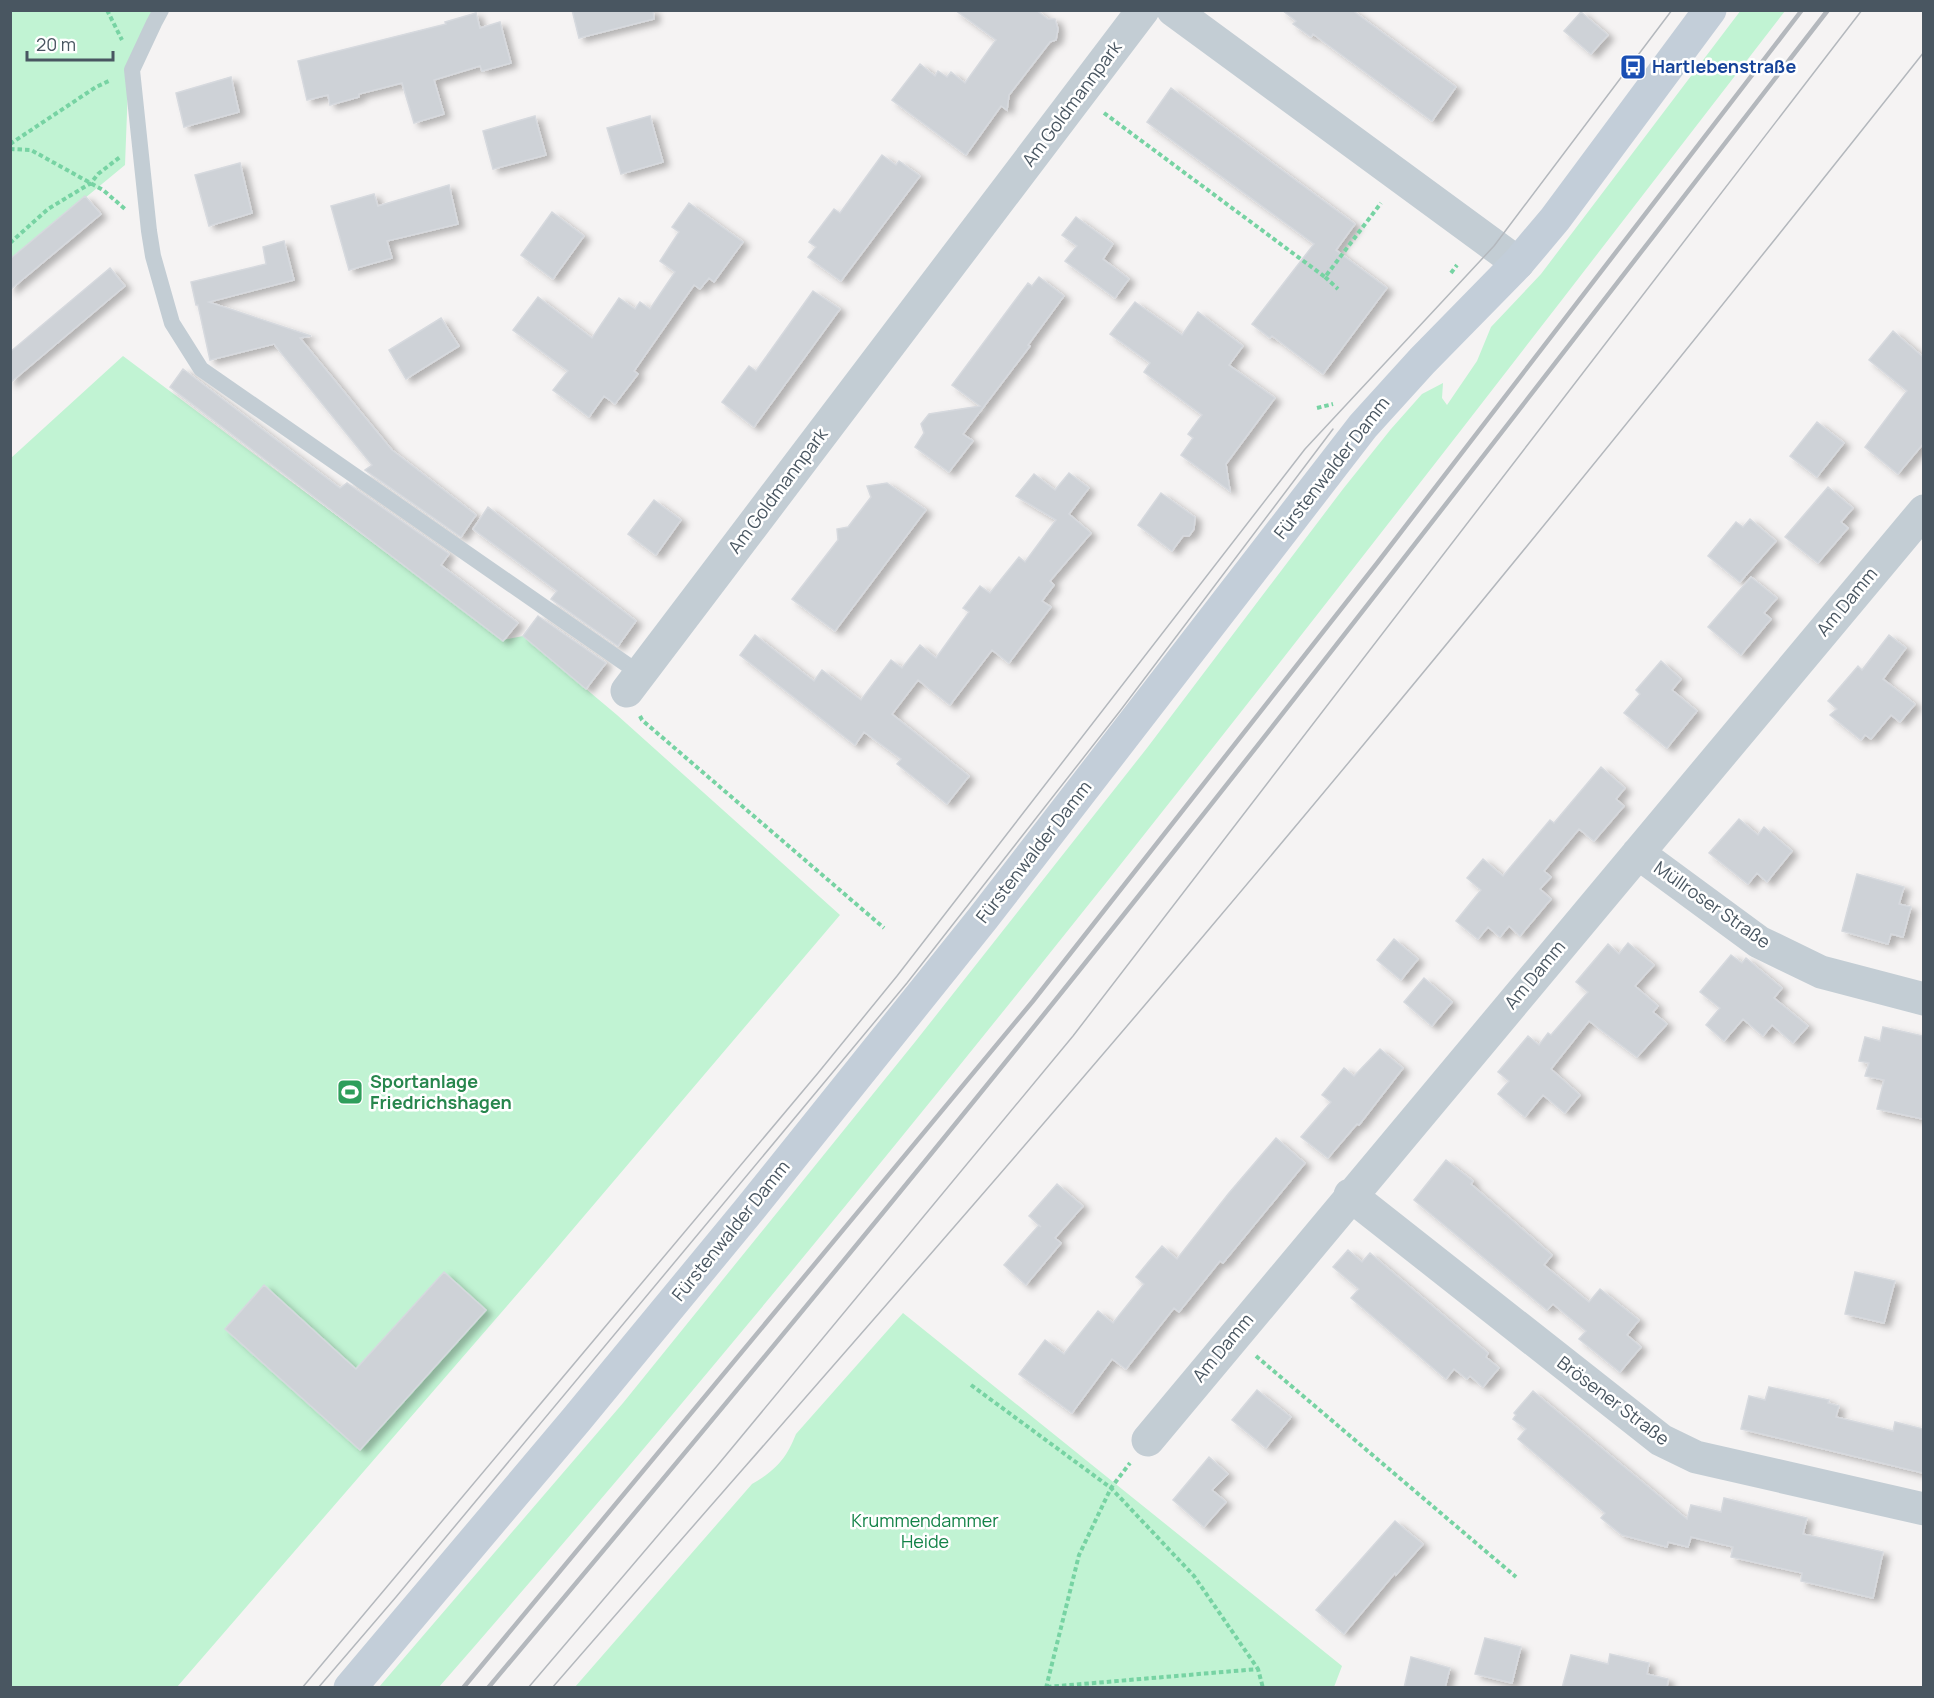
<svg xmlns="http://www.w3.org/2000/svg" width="1934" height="1698" font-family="Manrope,sans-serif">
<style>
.green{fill:#c1f3d3}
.building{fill:#ced2d7;stroke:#d6d9de;stroke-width:1.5;filter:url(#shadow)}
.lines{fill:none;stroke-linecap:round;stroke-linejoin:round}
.path{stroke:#77d3a3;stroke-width:4;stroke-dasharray:4.5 3;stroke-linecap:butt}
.service{stroke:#c3cdd4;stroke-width:16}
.minor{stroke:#c3cdd4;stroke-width:33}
.secondary{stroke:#c3ced9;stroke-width:33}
.tram{stroke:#b4b8bd;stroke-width:1.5}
.rail{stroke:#b4b8bd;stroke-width:4.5}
.labels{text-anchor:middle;stroke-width:5;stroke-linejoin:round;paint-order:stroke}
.transit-label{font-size:18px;font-weight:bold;fill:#164399;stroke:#fff;text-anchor:start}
.street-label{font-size:18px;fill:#495661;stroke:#fff}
.leisure-label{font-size:18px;font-weight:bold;fill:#27864d;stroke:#fff;text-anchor:start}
.park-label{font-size:18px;fill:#138348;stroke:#fff}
</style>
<defs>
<filter id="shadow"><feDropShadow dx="6" dy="4" stdDeviation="3" flood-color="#0004"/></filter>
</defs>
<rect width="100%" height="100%" fill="#f5f3f3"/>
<path class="green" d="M 1741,10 L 1785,11 C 1347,578 911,1147 439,1687 L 379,1687 L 623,1403 L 915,1042 L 1147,748 L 1343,489 L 1391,429 L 1422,394 L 1443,383 L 1442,398 L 1447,405 L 1477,361 L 1491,327 L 1541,274 Z
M 11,11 L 157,11 L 129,60 L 125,165 L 11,259 Z
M 123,356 L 503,640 L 523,636 L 617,715 L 840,915 L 539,1269 L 177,1687 L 11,1688 L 11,458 Z
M 903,1313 L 1342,1666 L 1334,1687 L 575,1687 L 752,1484 C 776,1470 786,1459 796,1434 Z"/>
<path class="building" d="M 572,10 L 653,10 L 654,19 L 579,38 Z
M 955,10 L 1036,10 L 1048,19 L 1055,19 L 1058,29 L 1056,40 L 1050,42 L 1009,95 L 1007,110 L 1001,106 L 966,155 L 892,100 L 920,64 L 935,76 L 938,71 L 947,77 L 951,72 L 965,83 L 996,40 Z
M 1282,10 L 1352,10 L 1456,87 L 1432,121 L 1313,34 L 1311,37 L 1293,24 L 1296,21 Z
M 1581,12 L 1608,35 L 1591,54 L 1564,31 Z
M 476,13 L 480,28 L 500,22 L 511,63 L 482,71 L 480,66 L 434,80 L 444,114 L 414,123 L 402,83 L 359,94 L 359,97 L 330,105 L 328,95 L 307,100 L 298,61 L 446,24 L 445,22 Z
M 231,77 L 239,112 L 184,127 L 176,93 Z
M 1171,88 L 1355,224 L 1336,250 L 1387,288 L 1323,374 L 1272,336 L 1270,338 L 1252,324 L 1314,244 L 1147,122 Z
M 535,116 L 546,155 L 493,169 L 483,131 Z
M 650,116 L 663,162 L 621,174 L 607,128 Z
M 882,155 L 896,165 L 899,161 L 920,176 L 841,281 L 808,257 L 816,247 L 809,242 L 834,209 L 840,213 Z
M 240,163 L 252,213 L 209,226 L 195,175 Z
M 449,185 L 458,224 L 387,241 L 392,258 L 349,270 L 331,206 L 374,194 L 378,206 Z
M 85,196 L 101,214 L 10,290 L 10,259 Z
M 689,203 L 743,242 L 714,282 L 709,278 L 700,289 L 694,285 L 634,371 L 638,374 L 615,404 L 604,396 L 589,417 L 553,390 L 568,371 L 513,330 L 538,297 L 592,338 L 619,298 L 635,309 L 640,302 L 650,309 L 675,272 L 660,261 L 679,232 L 672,227 Z
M 552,212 L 584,236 L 553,279 L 521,255 Z
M 1076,217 L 1113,244 L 1103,259 L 1129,279 L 1115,298 L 1065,261 L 1077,246 L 1062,235 Z
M 284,241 L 294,280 L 209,302 L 311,336 L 300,338 L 392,450 L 476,515 L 461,537 L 365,470 L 372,465 L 274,344 L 210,360 L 198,305 L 196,305 L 191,282 L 266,264 L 263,247 Z
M 110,268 L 125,286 L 10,383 L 10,352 Z
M 1039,277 L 1064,296 L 1028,345 L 1030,346 L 963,434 L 973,441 L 949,472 L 915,447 L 924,433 L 921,424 L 929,414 L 980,406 L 952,385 L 1028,283 L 1032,286 Z
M 813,291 L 840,309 L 754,427 L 722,402 L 749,366 L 756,371 Z
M 1135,302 L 1182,335 L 1198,312 L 1243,346 L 1229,365 L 1275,398 L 1226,464 L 1230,491 L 1181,455 L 1193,438 L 1188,434 L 1202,415 L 1144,372 L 1150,363 L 1110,334 Z
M 441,318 L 459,346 L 406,379 L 389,350 Z
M 1893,331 L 1923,357 L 1923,444 L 1898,474 L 1865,447 L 1907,391 L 1869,360 Z
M 183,369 L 340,488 L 347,483 L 449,554 L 441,565 L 518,623 L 503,641 L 170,387 Z
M 1817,422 L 1844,443 L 1817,477 L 1790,456 Z
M 1069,473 L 1089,488 L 1069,514 L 1091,533 L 1050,581 L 1054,585 L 1042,601 L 1051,607 L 1009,663 L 992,650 L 950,705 L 918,680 L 892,714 L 969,776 L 947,804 L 897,764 L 901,759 L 864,732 L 855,745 L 740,655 L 755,635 L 814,681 L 822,670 L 861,700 L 891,660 L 902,668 L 920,645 L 936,658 L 969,612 L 963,608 L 980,586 L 990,593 L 1019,557 L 1025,562 L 1056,520 L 1016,496 L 1034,474 L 1055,490 Z
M 887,483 L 926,510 L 835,631 L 792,599 L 838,540 L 837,529 L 848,527 L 871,497 L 867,486 Z
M 1828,487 L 1853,508 L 1841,522 L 1848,528 L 1818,563 L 1785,537 Z
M 1161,493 L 1195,517 L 1194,529 L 1189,536 L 1183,536 L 1172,551 L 1138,525 Z
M 654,500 L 681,520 L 656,555 L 628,534 Z
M 488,507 L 636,621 L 618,646 L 551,599 L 557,591 L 473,529 Z
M 1750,519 L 1776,541 L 1740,582 L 1708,556 L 1736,522 L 1743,527 Z
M 1751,577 L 1777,598 L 1764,613 L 1771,619 L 1741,655 L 1708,627 Z
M 538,616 L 606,663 L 586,689 L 523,636 Z
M 1889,635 L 1906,648 L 1883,679 L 1915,704 L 1900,722 L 1891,715 L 1871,739 L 1865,735 L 1861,740 L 1830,715 L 1837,709 L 1828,701 L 1858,666 L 1862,670 Z
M 1661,661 L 1681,679 L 1672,690 L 1697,711 L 1667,748 L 1624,713 L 1640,694 L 1636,690 Z
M 1601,767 L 1625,788 L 1616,799 L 1624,806 L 1594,841 L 1579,829 L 1544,871 L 1551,877 L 1540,889 L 1551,899 L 1520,936 L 1509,926 L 1500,937 L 1488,927 L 1478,939 L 1456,921 L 1481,890 L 1467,878 L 1483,859 L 1503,876 L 1550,820 L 1554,823 Z
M 1739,819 L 1758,835 L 1764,827 L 1792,851 L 1767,882 L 1757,873 L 1748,884 L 1709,853 Z
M 1857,874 L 1904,887 L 1899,904 L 1911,907 L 1903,937 L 1891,934 L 1888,944 L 1842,931 Z
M 1394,939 L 1418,959 L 1401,980 L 1377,960 Z
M 1628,943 L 1654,965 L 1635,986 L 1658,1006 L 1653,1012 L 1667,1024 L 1637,1057 L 1589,1021 L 1551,1069 L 1580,1095 L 1565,1113 L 1543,1095 L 1525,1117 L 1498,1094 L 1509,1081 L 1498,1072 L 1528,1036 L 1539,1045 L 1548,1033 L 1551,1035 L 1588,992 L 1576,982 L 1608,944 L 1619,954 Z
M 1731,955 L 1742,963 L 1746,958 L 1782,988 L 1774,998 L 1808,1026 L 1793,1043 L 1772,1025 L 1763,1036 L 1743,1019 L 1724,1041 L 1706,1025 L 1720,1008 L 1700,992 Z
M 1424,978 L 1452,1002 L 1432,1026 L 1404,1002 Z
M 1883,1027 L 1923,1036 L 1923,1119 L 1877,1109 L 1884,1080 L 1865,1076 L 1869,1063 L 1859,1061 L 1865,1037 L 1880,1041 Z
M 1380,1049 L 1403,1068 L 1359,1125 L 1357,1124 L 1328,1158 L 1301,1137 L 1331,1102 L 1322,1095 L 1344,1068 L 1354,1076 Z
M 1276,1138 L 1305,1163 L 1223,1263 L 1220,1261 L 1179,1312 L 1174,1308 L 1126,1369 L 1112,1359 L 1072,1413 L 1019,1374 L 1045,1340 L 1064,1354 L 1098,1311 L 1113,1323 L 1144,1284 L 1136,1277 L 1150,1260 L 1162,1246 L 1177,1259 L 1229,1193 Z
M 1446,1160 L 1473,1181 L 1471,1184 L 1552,1255 L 1544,1265 L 1589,1302 L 1600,1289 L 1639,1320 L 1627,1335 L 1641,1347 L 1620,1372 L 1579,1339 L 1586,1331 L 1553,1304 L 1547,1310 L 1414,1200 Z
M 1057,1184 L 1083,1206 L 1055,1238 L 1061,1243 L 1026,1285 L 1004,1265 L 1039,1225 L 1041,1227 L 1029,1216 Z
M 1348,1250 L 1362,1262 L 1370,1253 L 1488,1353 L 1486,1357 L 1499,1368 L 1483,1387 L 1470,1376 L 1467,1379 L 1454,1369 L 1446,1379 L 1351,1298 L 1359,1289 L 1333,1267 Z
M 444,1272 L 486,1310 L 360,1450 L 225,1329 L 264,1285 L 356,1369 Z
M 1855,1272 L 1895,1281 L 1884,1323 L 1845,1314 Z
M 1769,1387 L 1829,1400 L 1828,1403 L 1839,1406 L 1836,1417 L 1893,1431 L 1895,1422 L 1923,1429 L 1923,1473 L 1741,1429 L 1749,1396 L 1765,1400 Z
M 1257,1390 L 1291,1417 L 1266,1448 L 1232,1420 Z
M 1533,1391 L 1687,1519 L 1691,1505 L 1721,1512 L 1724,1498 L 1807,1518 L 1803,1534 L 1883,1552 L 1873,1598 L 1801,1581 L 1802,1573 L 1731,1557 L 1733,1547 L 1691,1537 L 1688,1547 L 1668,1542 L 1667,1547 L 1622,1535 L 1601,1518 L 1605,1513 L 1518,1439 L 1526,1429 L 1513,1419 L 1516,1415 L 1514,1413 Z
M 1209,1457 L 1228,1474 L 1212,1490 L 1226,1502 L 1204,1527 L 1173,1500 Z
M 1395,1521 L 1423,1544 L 1396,1575 L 1395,1573 L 1344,1634 L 1316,1610 Z
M 1485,1638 L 1521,1647 L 1512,1683 L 1475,1674 Z
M 1610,1654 L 1649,1663 L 1647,1674 L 1668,1679 L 1667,1688 L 1562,1688 L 1571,1655 L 1608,1664 Z
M 1411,1657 L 1450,1668 L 1445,1688 L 1404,1688 Z"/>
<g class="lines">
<path class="path" d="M 107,10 L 122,40
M 1104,113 L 1325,277 L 1381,203
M 10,144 L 96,87 L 111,80
M 10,149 L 31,150 L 103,190 L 125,209
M 10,243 L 48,209 L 91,183 L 98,174 L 120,157
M 1451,273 L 1457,265
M 1325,277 L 1338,289
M 1317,408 L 1333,404
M 640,716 L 642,720 L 884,928
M 1256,1356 L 1516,1577
M 971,1385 L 1111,1488 L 1194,1576 L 1258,1669
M 1047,1687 L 1258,1669 L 1263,1688
M 1046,1688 L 1079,1555 L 1111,1488 L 1130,1463"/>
<path class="service" d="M 161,10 L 154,23 L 132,70 L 149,231 L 153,256 L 172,323 L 201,369 L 639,673"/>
<path class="minor" d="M 1173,10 L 1518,263
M 627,691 L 1143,10
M 1638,853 L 1759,942 L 1821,972 L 1924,999
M 1350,1195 L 1661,1440 L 1696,1457 L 1924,1509
M 1148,1440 L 1924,511"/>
<path class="secondary" d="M 350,1688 L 576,1420 L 749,1210 L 983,918 L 1363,426 L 1422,361 L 1518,263 L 1555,219 L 1710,10"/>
<path class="tram" d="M 302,1688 L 818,1073 L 897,976 L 1305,449 L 1494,246 L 1672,10
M 318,1688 L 396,1597 L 907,983 L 1120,711 L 1333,429
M 528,1688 L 717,1466 L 1073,1036 L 1862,10
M 552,1688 C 770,1437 991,1188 1205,934 C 1450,644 1688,350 1924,52"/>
<path class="rail" d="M 463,1688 L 1033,1001 L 1378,562 L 1802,10
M 488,1688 C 722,1410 954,1130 1179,845 C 1398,569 1612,289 1828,10"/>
</g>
<defs>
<symbol id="bus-square" viewBox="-11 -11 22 22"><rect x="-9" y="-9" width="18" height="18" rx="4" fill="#1a4fb4" stroke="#fff"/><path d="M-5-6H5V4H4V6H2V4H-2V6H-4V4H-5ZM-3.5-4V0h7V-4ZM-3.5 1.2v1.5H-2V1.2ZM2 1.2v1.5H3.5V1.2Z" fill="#fff"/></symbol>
<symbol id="stadium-square" viewBox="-11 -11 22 22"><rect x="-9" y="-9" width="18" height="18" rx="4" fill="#2e9e5b" stroke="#fff"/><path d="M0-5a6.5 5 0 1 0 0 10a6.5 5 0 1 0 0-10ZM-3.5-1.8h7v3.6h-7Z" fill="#fff"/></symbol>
</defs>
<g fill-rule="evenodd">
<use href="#bus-square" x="1618" y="52" width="30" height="30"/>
<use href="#stadium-square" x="335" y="1077" width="30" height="30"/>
</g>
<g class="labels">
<g class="transit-label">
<text x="1652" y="73">Hartlebenstraße</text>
</g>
<g class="street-label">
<text transform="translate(1072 104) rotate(-53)" y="6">Am Goldmannpark</text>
<text transform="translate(1332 468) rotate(-52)" y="6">Fürstenwalder Damm</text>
<text transform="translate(778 491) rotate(-53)" y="6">Am Goldmannpark</text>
<text transform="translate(1847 602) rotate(-50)" y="6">Am Damm</text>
<text transform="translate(1034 852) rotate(-52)" y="6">Fürstenwalder Damm</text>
<text transform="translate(1712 905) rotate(35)" y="6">Müllroser Straße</text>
<text transform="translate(1535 975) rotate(-50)" y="6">Am Damm</text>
<text transform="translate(731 1231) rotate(-51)" y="6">Fürstenwalder Damm</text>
<text transform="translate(1223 1348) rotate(-50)" y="6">Am Damm</text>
<text transform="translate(1613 1401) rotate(37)" y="6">Brösener Straße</text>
</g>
<g class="leisure-label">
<text x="370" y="1088">Sportanlage<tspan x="370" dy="21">Friedrichshagen</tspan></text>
</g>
<g class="park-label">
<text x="925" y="1527">Krummendammer<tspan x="925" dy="21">Heide</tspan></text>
</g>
</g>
<rect width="1934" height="1698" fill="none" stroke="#495661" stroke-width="24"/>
<path d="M27 51v9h86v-9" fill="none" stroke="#495661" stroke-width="3"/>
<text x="36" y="51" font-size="18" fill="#495661" stroke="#ffffff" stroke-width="4.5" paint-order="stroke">20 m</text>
</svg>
